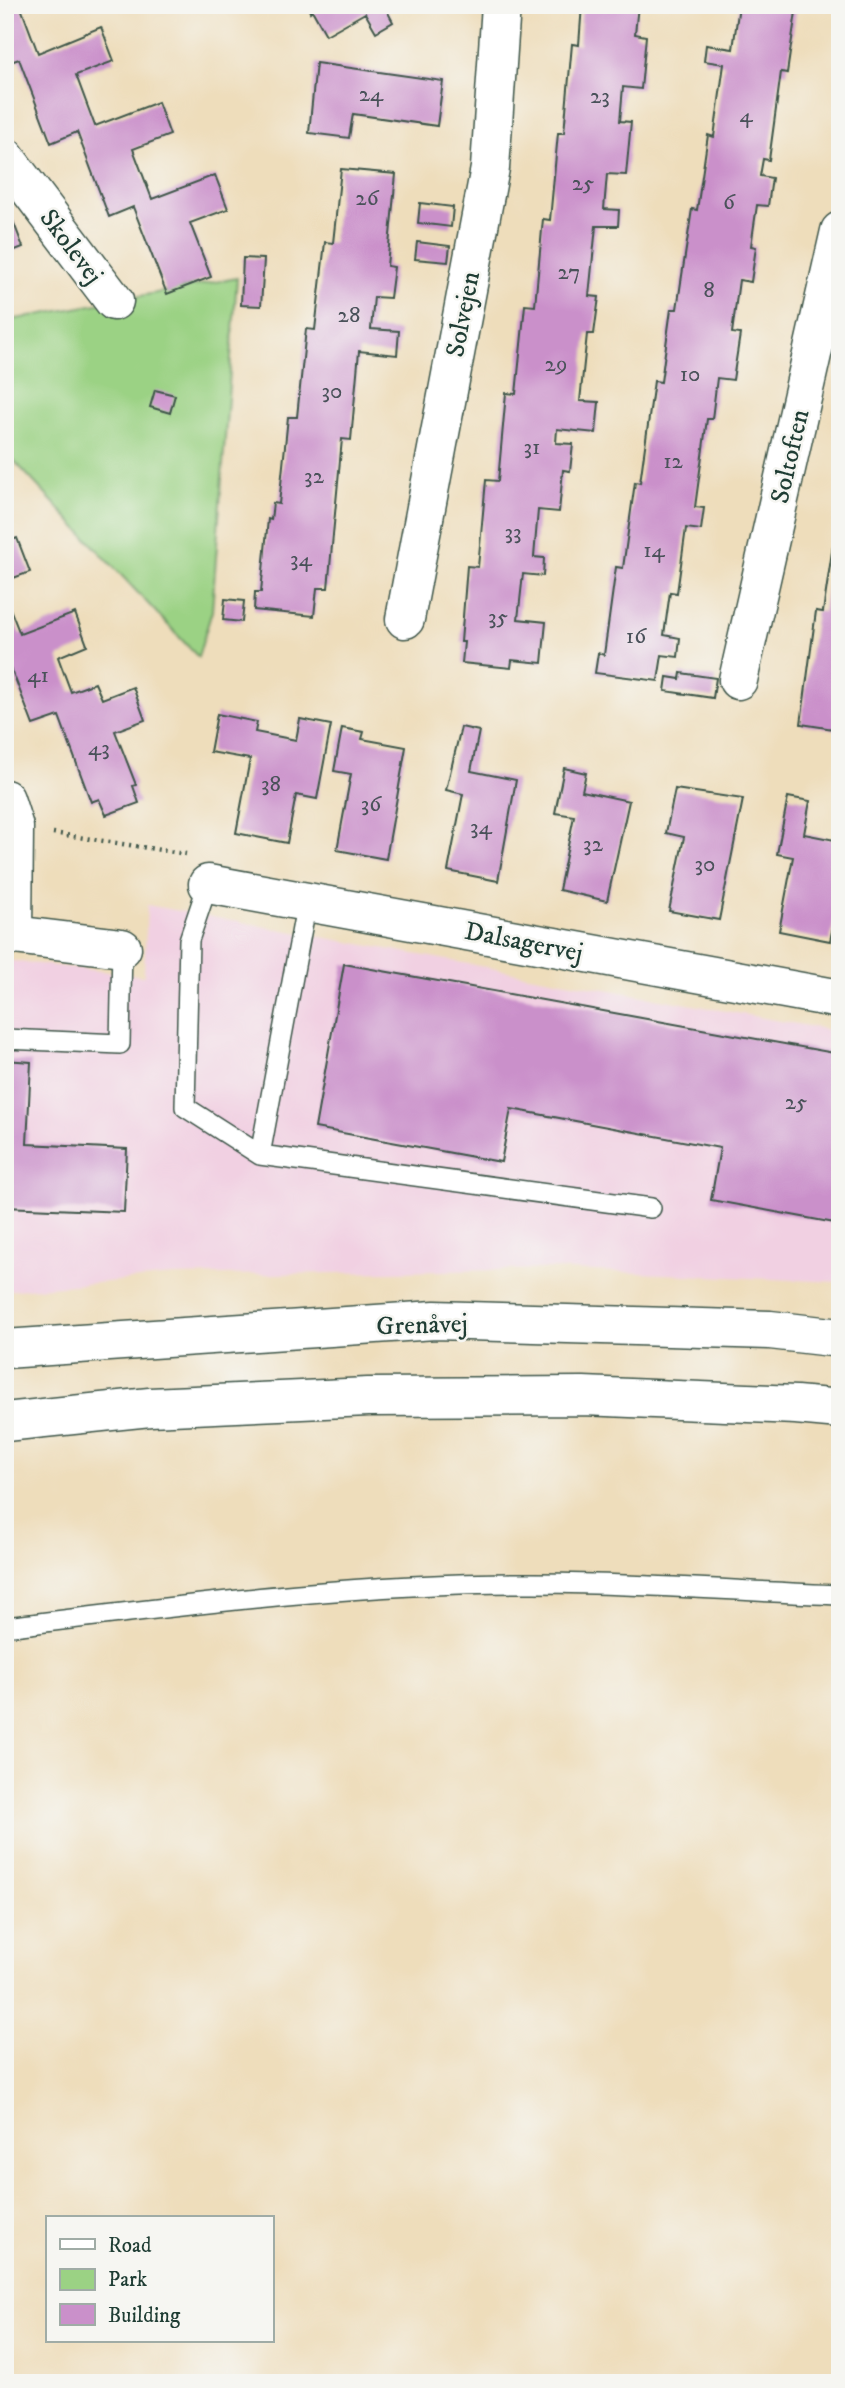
<svg xmlns="http://www.w3.org/2000/svg" width="845" height="2388" font-family="'IM FELL DW Pica',serif">
<style>
.built{fill:#f1d0e2}
.green{fill:#9bd284;stroke:#5d885c;stroke-width:2}
.building{fill:#ca90ca}
.lines{fill:none;stroke-linecap:round;stroke-linejoin:round}
.service-casing{stroke:#3e5548;stroke-width:22}
.minor-casing{stroke:#3e5548;stroke-width:41}
.secondary-casing{stroke:#3e5548;stroke-width:41}
.path{stroke:#3e5548;stroke-width:4.5;stroke-dasharray:2 5;stroke-linecap:butt}
.service{stroke:#fff;stroke-width:19}
.minor{stroke:#fff;stroke-width:38}
.secondary{stroke:#fff;stroke-width:38}
.labels{text-anchor:middle;stroke-width:5;stroke-linejoin:round;paint-order:stroke}
.number-label{font-size:23px;fill:#4a525a}
.street-label{font-size:26px;fill:#1f3d34;stroke:#f6f6f2}
</style>
<rect width="100%" height="100%" fill="#f6f6f2"/>
<filter id="ink" filterUnits="userSpaceOnUse"><feTurbulence type="fractalNoise" baseFrequency=".0143" numOctaves="2"/><feDisplacementMap in="SourceGraphic" scale="14" xChannelSelector="R" yChannelSelector="G"/><feConvolveMatrix kernelMatrix="1 2 1 2 8 2 1 2 1" color-interpolation-filters="sRGB"/></filter>
<filter id="wash" filterUnits="userSpaceOnUse"><feTurbulence type="fractalNoise" baseFrequency=".00686" numOctaves="4" result="noise"/><feDisplacementMap in="SourceGraphic" scale="28" xChannelSelector="R" yChannelSelector="G"/><feGaussianBlur stdDeviation="1.57" result="paint"/><feColorMatrix in="noise" values="0 0 0 0 0 0 0 0 0 0 0 0 0 0 0 0 0 1.4 0 .05"/><feComposite in="paint" operator="in"/></filter>
<g filter="url(#wash)">
<rect width="100%" height="100%" fill="#edb"/>
<path class="built" d="M 147,905 L 840,1032 L 840,1282 L 551,1269 L 173,1276 L 5,1291 L 5,960 L 144,976 Z"/>
<path class="green" d="M 237,278 L 212,611 L 198,657 L 5,451 L 5,321 Z"/>
<g id="blocks">
<path class="building" d="M 5,5 L 20,5 L 38,53 L 101,27 L 114,61 L 76,75 L 95,126 L 158,102 L 170,135 L 133,149 L 152,199 L 215,175 L 228,209 L 190,223 L 211,277 L 167,294 L 133,207 L 109,217 L 77,132 L 51,143 L 19,59 L 5,64 Z
M 307,5 L 384,5 L 393,22 L 376,32 L 365,13 L 326,35 L 312,10 L 310,12 Z
M 582,5 L 638,5 L 635,34 L 646,36 L 641,89 L 623,87 L 620,121 L 631,122 L 626,175 L 607,174 L 604,209 L 619,210 L 618,226 L 596,226 L 589,296 L 599,297 L 594,334 L 587,334 L 580,401 L 599,402 L 596,433 L 557,429 L 556,443 L 573,444 L 570,471 L 563,470 L 559,512 L 538,510 L 534,557 L 544,558 L 543,576 L 523,574 L 518,619 L 546,622 L 542,663 L 512,660 L 511,668 L 462,663 L 464,642 L 461,642 L 467,566 L 478,567 L 486,480 L 498,481 L 506,393 L 516,394 L 525,305 L 535,306 L 543,219 L 550,220 L 558,133 L 564,133 L 572,44 L 579,45 Z
M 739,5 L 797,5 L 787,73 L 781,72 L 769,160 L 763,159 L 760,176 L 772,178 L 768,206 L 757,205 L 751,246 L 756,247 L 751,282 L 739,280 L 732,333 L 740,334 L 733,380 L 717,378 L 712,419 L 707,419 L 695,507 L 704,508 L 701,530 L 686,528 L 677,593 L 670,592 L 664,635 L 680,638 L 678,657 L 662,655 L 658,681 L 595,673 L 598,653 L 604,655 L 616,567 L 623,568 L 635,482 L 640,483 L 654,381 L 661,382 L 671,309 L 677,309 L 692,209 L 697,210 L 708,135 L 714,137 L 724,64 L 704,61 L 706,45 L 733,49 Z
M 316,63 L 443,81 L 437,126 L 353,114 L 349,138 L 309,133 Z
M 341,169 L 396,174 L 387,266 L 394,267 L 390,298 L 374,297 L 371,329 L 399,331 L 397,355 L 359,351 L 351,440 L 342,439 L 328,588 L 317,588 L 314,616 L 254,610 L 255,592 L 261,592 L 268,519 L 271,520 L 273,503 L 279,504 L 288,417 L 297,417 L 306,329 L 315,330 L 325,242 L 333,243 Z
M 420,203 L 453,207 L 451,227 L 418,223 Z
M 10,213 L 23,247 L 5,254 L 5,215 Z
M 417,242 L 450,246 L 448,262 L 415,259 Z
M 243,258 L 264,259 L 261,306 L 241,305 Z
M 155,390 L 175,395 L 170,413 L 150,407 Z
M 836,525 L 840,525 L 840,730 L 801,724 L 816,611 L 823,612 Z
M 17,538 L 30,572 L 5,581 L 5,543 Z
M 5,596 L 20,634 L 75,613 L 87,645 L 58,657 L 71,692 L 95,683 L 102,699 L 133,687 L 145,720 L 115,731 L 136,785 L 133,786 L 139,803 L 106,815 L 99,799 L 91,802 L 59,716 L 33,725 L 5,652 Z
M 225,599 L 244,601 L 242,622 L 223,620 Z
M 681,673 L 716,678 L 713,698 L 665,691 L 667,677 L 680,679 Z
M 217,714 L 257,722 L 255,732 L 296,740 L 300,719 L 331,725 L 317,799 L 296,795 L 287,843 L 236,833 L 250,759 L 210,752 Z
M 461,727 L 479,731 L 471,771 L 516,780 L 498,881 L 448,871 L 463,794 L 446,790 Z
M 342,728 L 364,732 L 362,739 L 406,747 L 386,859 L 337,850 L 351,774 L 334,771 Z
M 564,768 L 586,773 L 582,791 L 629,801 L 607,901 L 559,890 L 574,816 L 555,813 Z
M 675,789 L 743,799 L 719,920 L 669,911 L 684,837 L 666,833 Z
M 788,797 L 810,801 L 804,834 L 840,841 L 840,893 L 830,941 L 779,931 L 793,857 L 777,854 Z
M 344,964 L 840,1054 L 840,1224 L 711,1200 L 720,1148 L 511,1109 L 501,1162 L 315,1128 Z
M 5,1060 L 31,1062 L 27,1144 L 127,1149 L 124,1212 L 5,1207 Z"/>
</g>
</g>
<g filter="url(#ink)">
<use href="#blocks" fill-opacity="0" stroke="#3e5548" stroke-width="2"/>
<g class="lines">
<defs>
<path id="service" d="M 208,884 L 189,940 L 185,1107 L 260,1155
M 307,901 L 260,1155 L 651,1208
M 5,1039 L 120,1044 L 122,948
M 5,1627 C 180,1606 357,1582 533,1583 C 635,1583 738,1591 840,1595"/>
<path id="minor" d="M 5,157 L 114,301
M 405,619 L 490,168 L 501,5
M 738,680 L 840,231
M 5,799 L 14,827 L 13,934
M 208,884 L 840,999
M 5,934 L 122,948"/>
<path id="secondary" d="M 5,1349 L 435,1320 L 770,1330 L 840,1338
M 5,1422 L 150,1407 L 368,1397 L 583,1396 L 796,1405 L 840,1409"/>
</defs>
<use href="#service" class="service-casing"/>
<use href="#minor" class="minor-casing"/>
<use href="#secondary" class="secondary-casing"/>
<path class="path" d="M 53,833 L 186,854"/>
<use href="#service" class="service"/>
<use href="#minor" class="minor"/>
<use href="#secondary" class="secondary"/>
</g>
</g>
<g class="labels">
<g class="number-label">
<text x="371" y="101">24</text>
<text x="600" y="103">23</text>
<text x="746" y="122">4</text>
<text x="583" y="190">25</text>
<text x="367" y="205">26</text>
<text x="729" y="209">6</text>
<text x="569" y="279">27</text>
<text x="709" y="297">8</text>
<text x="349" y="322">28</text>
<text x="556" y="371">29</text>
<text x="690" y="381">10</text>
<text x="332" y="398">30</text>
<text x="532" y="454">31</text>
<text x="673" y="468">12</text>
<text x="314" y="483">32</text>
<text x="513" y="539">33</text>
<text x="654" y="557">14</text>
<text x="301" y="566">34</text>
<text x="498" y="624">35</text>
<text x="636" y="643">16</text>
<text x="38" y="682">41</text>
<text x="99" y="755">43</text>
<text x="271" y="791">38</text>
<text x="371" y="811">36</text>
<text x="481" y="834">34</text>
<text x="593" y="851">32</text>
<text x="705" y="871">30</text>
<text x="796" y="1109">25</text>
</g>
<g class="street-label">
<text transform="translate(72 246) rotate(53)" y="9">Skolevej</text>
<text transform="translate(462 314) rotate(-79)" y="9">Solvejen</text>
<text transform="translate(789 456) rotate(-77)" y="9">Soltoften</text>
<text transform="translate(524 941) rotate(11)" y="9">Dalsagervej</text>
<text transform="translate(422 1324) rotate(-2)" y="9">Grenåvej</text>
</g>
</g>
<rect width="845" height="2388" fill="none" stroke="#f6f6f2" stroke-width="28"/>
<rect x="46" y="2216" width="228" height="126" fill="#f6f6f2" stroke="#a0aca6" stroke-width="2"/>
<rect x="60" y="2239" width="35" height="10" fill="#ffffff" stroke="#a0aca6" stroke-width="2"/>
<text x="108" y="2252" font-size="21" fill="#1f3d34">Road</text>
<rect x="60" y="2269" width="35" height="21" fill="#9bd284" stroke="#a0aca6" stroke-width="2"/>
<text x="108" y="2286" font-size="21" fill="#1f3d34">Park</text>
<rect x="60" y="2304" width="35" height="21" fill="#ca90ca" stroke="#a0aca6" stroke-width="2"/>
<text x="108" y="2322" font-size="21" fill="#1f3d34">Building</text>
</svg>
